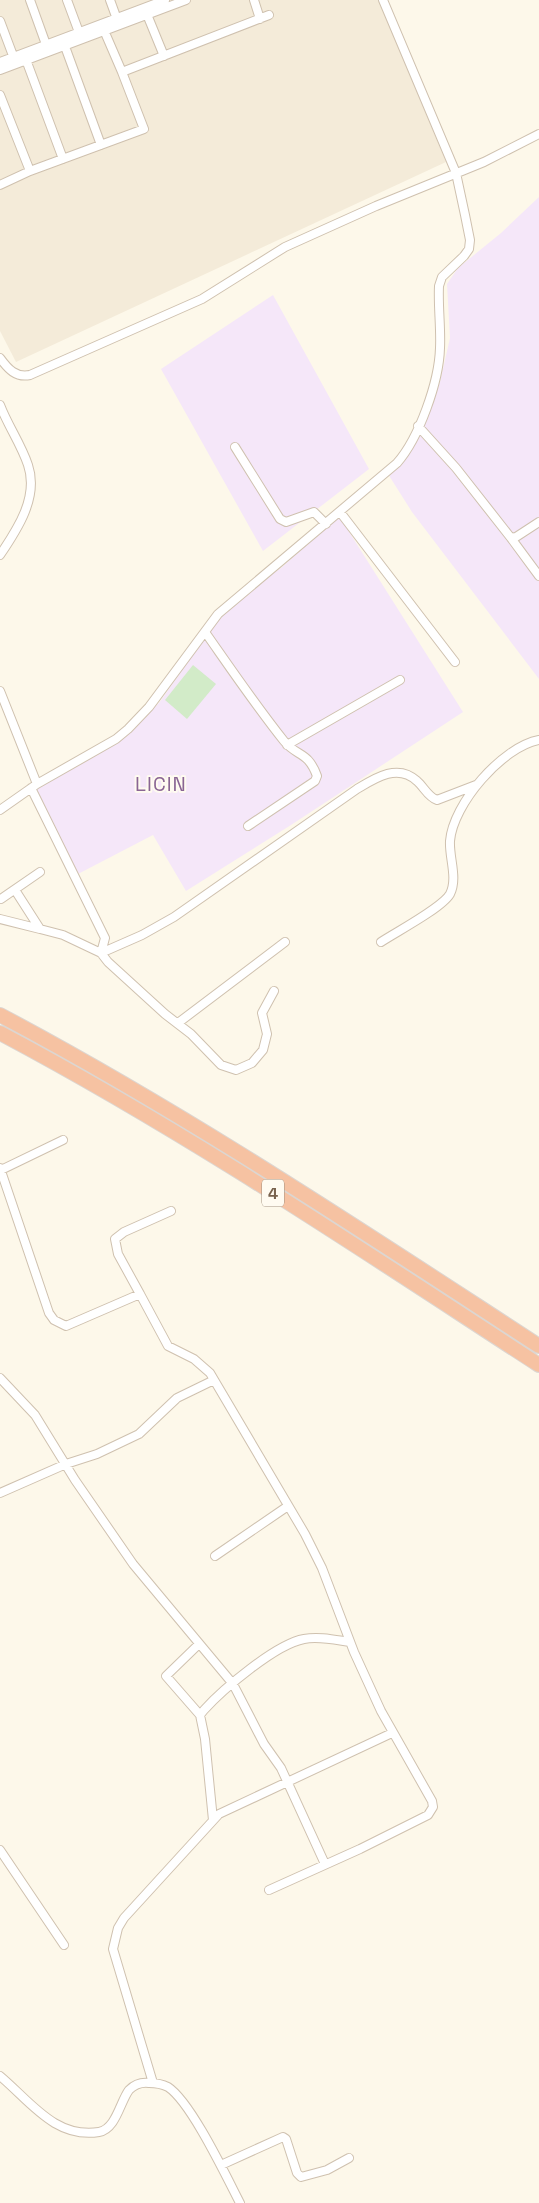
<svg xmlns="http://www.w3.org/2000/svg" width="539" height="2203" font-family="'Space Grotesk',sans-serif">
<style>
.residential{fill:#f4ebd9}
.education{fill:#f5e7f9}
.green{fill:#d2ebc8}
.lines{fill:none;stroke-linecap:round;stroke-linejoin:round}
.minor-casing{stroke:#cfc1af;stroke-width:10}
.motorway-casing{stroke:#dcd6d1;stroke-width:16}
.minor{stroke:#fff;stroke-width:8}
.motorway{stroke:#f6c2a2;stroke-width:14}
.labels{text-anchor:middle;stroke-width:4;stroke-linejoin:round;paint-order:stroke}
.shield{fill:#fffbf1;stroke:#a0907e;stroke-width:1}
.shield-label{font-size:16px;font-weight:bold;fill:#78624d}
.quarter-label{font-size:20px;letter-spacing:1px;fill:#8a6594;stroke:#fffbf1}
</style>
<rect width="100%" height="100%" fill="#fdf8ea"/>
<path class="residential" d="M 0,0 L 379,0 L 446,162 L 16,362 L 0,331 Z"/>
<path class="education" d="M 539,197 L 539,679 L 412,512 L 388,474 L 408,455 L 416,442 L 440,382 L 450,338 L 447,284 L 458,268 L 501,233 Z
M 273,295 L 369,469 L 263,551 L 161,369 Z
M 339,516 L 463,712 L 291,825 L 186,891 L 153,835 L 78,874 L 33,786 L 126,732 L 159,703 L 215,624 L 240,597 L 281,568 Z"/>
<path class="green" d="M 193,665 L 216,684 L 187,719 L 165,700 Z"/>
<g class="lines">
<defs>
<path id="minor" d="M 30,0 L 48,50
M 67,0 L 80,35
M 110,0 L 118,22
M 254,0 L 260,19
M 146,12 L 164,56
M 0,21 L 15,61
M 103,28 L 122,72
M 63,41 L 101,145
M 25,57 L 63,159
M 0,62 L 165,0
M 0,70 L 186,0
M 0,95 L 30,171
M 0,185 L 30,171 L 144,129 L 122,72 L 269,15
M 0,358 C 8,369 16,378 30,375 L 202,299 L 285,247 L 376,206 L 484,162 L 539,134
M 0,405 C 8,426 21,444 28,465 C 39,497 17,530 0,555
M 418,426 L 456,468 L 511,538 L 516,537 L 539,522
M 235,447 L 280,519 L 286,522 L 314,512 L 326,524
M 340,512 L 455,662
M 511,538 L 539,576
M 205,632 C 231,669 256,706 284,741 C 297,757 308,751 317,776 L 315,781 L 248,826
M 0,691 L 37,784
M 287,745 L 400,680
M 31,788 L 105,938 L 101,953 L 108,962 L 165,1014 L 191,1034 L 221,1065 L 236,1070 L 252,1063 L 263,1050 L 267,1034 L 262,1013 L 274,991
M 0,810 L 37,784 L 116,739 L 128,729 L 149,707 L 218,614 L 397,463 C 419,438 439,382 440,348 C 441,328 438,307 439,286 L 442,277 L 464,256 L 469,249 L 470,240 L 465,215 L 456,173 L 383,0
M 15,890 L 40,929 L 63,935 L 101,953 L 142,935 L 174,917 L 357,789 C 375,778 398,763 417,781 C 424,787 428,797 437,800 L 476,785
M 1,899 L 40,872
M 0,919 L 40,929
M 381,942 C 396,932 442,908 450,894 C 458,878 449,858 450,841 C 453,804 502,747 539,740
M 178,1023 L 285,942
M 0,1168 L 49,1313 L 54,1320 L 66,1326 L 140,1294 L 168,1346 L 194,1359 L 210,1373 L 305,1534 L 322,1568 L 354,1652 L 381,1711 L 432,1801 L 433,1807 L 428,1815 L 360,1849 L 269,1890
M 1,1170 L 63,1140
M 140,1294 L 118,1254 L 115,1239 L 124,1232 L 171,1211
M 0,1378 L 35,1415 L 75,1480 L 133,1564 L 233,1684 L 264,1744 L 281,1768 L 325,1864
M 0,1493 L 66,1464 L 97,1454 L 139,1434 L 177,1398 L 214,1380
M 215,1556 L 288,1506
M 199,1644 L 166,1676 L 200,1715
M 213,1820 L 205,1739 L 200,1715 L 204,1710 C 223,1689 276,1644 304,1639 C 319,1636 336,1640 350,1642
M 0,1850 L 64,1945
M 0,2076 C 30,2101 55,2139 99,2132 C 116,2129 120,2102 129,2090 C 135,2084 141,2082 149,2083 C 156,2083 162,2084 168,2087 C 191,2102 226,2176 240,2203
M 153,2083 L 113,1949 L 118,1928 L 124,1918 L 219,1814 L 392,1733
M 221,2165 L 283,2137 L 286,2139 L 297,2173 L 301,2177 L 327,2170 L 349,2158"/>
<path id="motorway" d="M 0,1015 C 187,1114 362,1231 539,1346
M 0,1033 C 187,1132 362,1250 539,1365"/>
</defs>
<use href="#minor" class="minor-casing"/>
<use href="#motorway" class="motorway-casing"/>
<use href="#minor" class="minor"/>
<use href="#motorway" class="motorway"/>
</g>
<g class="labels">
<rect class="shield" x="262" y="1179.5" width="22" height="27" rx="4"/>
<g class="shield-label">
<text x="273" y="1199">4</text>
</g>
<g class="quarter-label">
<text x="161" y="791">LICIN</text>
</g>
</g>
</svg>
